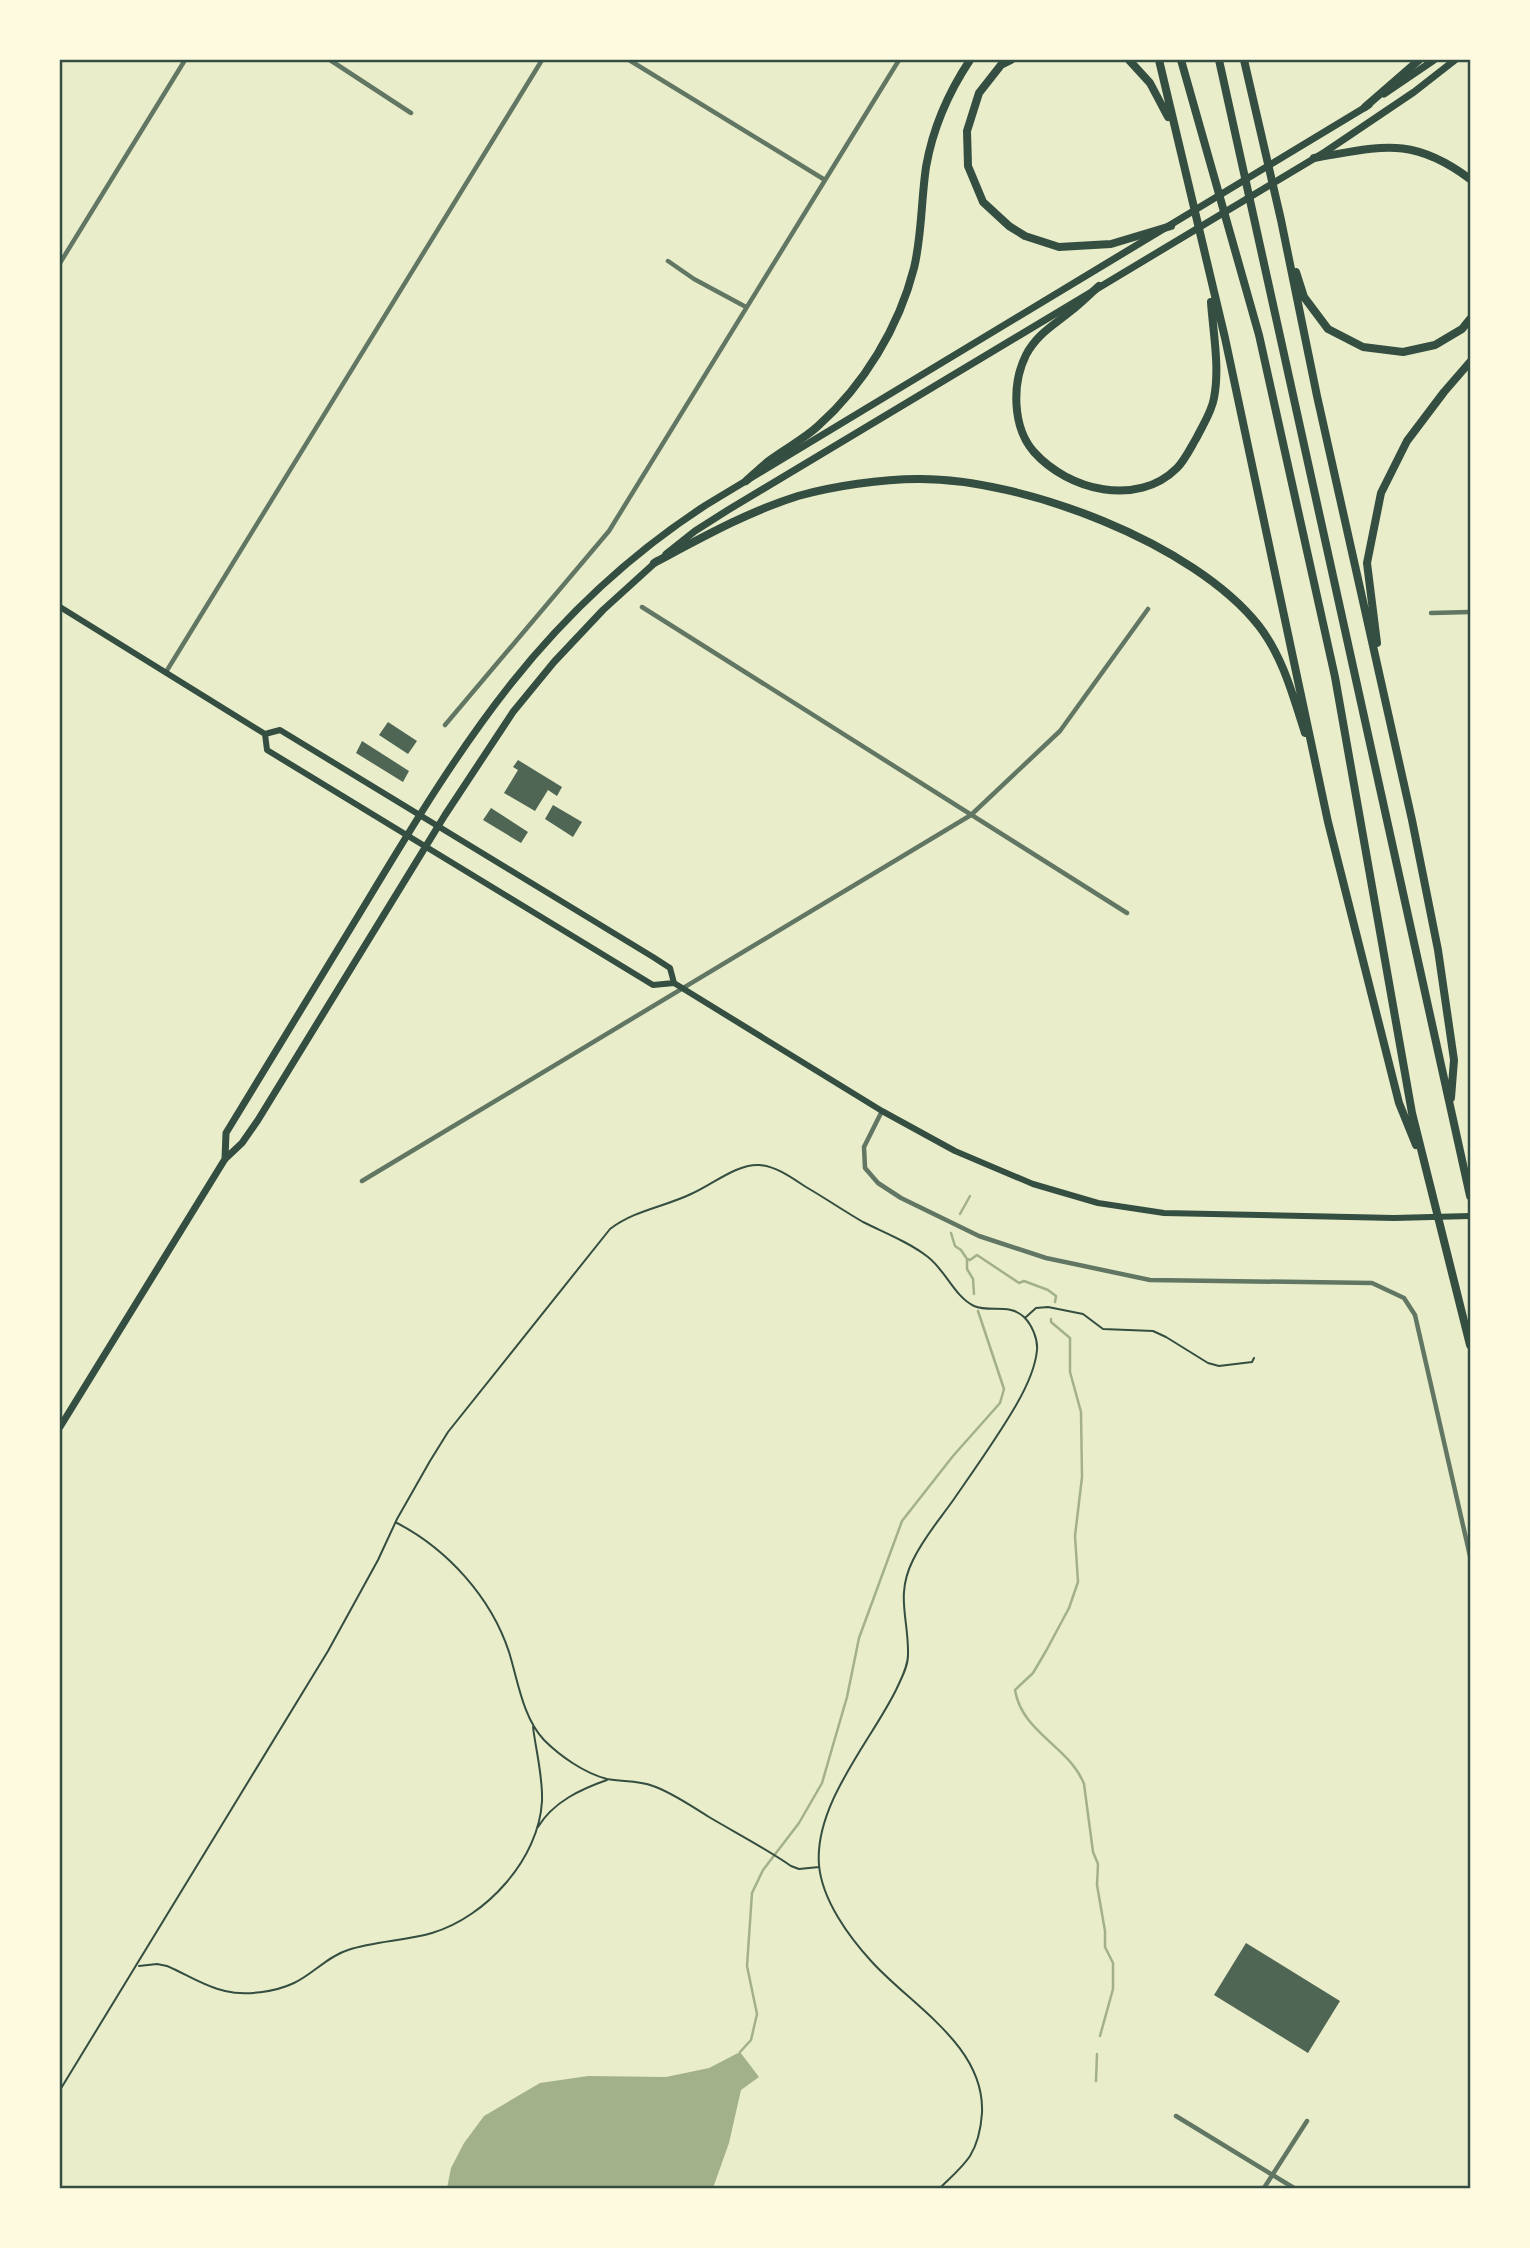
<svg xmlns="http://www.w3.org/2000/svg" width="1530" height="2248" font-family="Poppins,sans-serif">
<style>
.water{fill:#a3b18a}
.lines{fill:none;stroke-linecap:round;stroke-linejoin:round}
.stream{stroke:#a3b18a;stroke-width:2.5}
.building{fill:#4f6655}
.path{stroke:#344e41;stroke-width:2}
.minor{stroke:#617663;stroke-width:4.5}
.secondary{stroke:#344e41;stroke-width:6}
.primary{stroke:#344e41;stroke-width:7}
.motorway{stroke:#344e41;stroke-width:8}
.neatline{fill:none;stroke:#344e41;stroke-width:2.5}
</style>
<rect width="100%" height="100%" fill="#e9edc9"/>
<path class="water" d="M 740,2052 L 759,2077 L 741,2090 L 729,2143 L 713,2188 L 447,2188 L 451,2168 L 464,2143 L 484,2116 L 540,2083 L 588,2076 L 666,2077 L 709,2068 Z"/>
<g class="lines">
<path class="stream" d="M 960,1214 L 970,1196
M 951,1233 L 955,1246 L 961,1250 L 967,1259 L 967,1269 L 973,1279 L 974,1294
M 967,1259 L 970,1260 L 977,1255 L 1019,1283 L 1024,1281 L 1048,1290 L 1056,1296 L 1055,1302
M 1051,1319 L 1051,1322 L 1070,1338 L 1070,1372 L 1081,1412 L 1082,1477 L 1075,1536 L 1078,1582 L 1069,1608 L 1046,1651 L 1033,1673 L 1015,1690 C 1022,1733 1070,1747 1084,1784 L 1093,1852 L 1098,1864 L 1097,1885 L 1105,1931 L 1105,1947 L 1113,1963 L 1113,1989 L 1100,2036
M 740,2052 L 751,2040 L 757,2014 L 747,1966 L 752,1893 L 763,1870 L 799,1823 L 822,1783 L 847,1697 L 859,1638 L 902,1521 L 953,1456 L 1000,1403 L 1004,1389 L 978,1311
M 1096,2081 L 1097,2054"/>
</g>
<path class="building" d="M 388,722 L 417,741 L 408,754 L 379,735 Z
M 362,741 L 409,771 L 403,782 L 356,753 Z
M 518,760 L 562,787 L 557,796 L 548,790 L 535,811 L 504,793 L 518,770 L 513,767 Z
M 553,805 L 582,822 L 573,837 L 545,819 Z
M 491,808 L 528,832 L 521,843 L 483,820 Z
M 1246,1943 L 1340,2001 L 1308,2053 L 1214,1995 Z"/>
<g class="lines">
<path class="path" d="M 1026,1317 L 1036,1308 L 1048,1307 L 1083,1314 L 1103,1329 L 1153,1331 L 1166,1337 L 1208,1363 L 1219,1366 L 1252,1362 L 1254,1358
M 397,1523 C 447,1549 491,1597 509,1652 C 518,1681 523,1718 544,1740 C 560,1756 584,1773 607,1779 C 622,1782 638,1780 653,1786 C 673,1793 691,1806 709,1817 C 736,1833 765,1848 791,1866 L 799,1869 L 819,1867
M 538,1827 C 553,1802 581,1789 607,1780
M 139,1966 L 157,1964 L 167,1966 C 186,1974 205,1987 225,1991 C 246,1996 275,1992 294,1983 C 313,1974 328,1956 348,1950 C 375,1941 405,1941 432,1933 C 486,1917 539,1859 542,1801 C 543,1777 536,1751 533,1727
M 60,2090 L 328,1651 L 378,1560 L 397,1519 L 430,1461 L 448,1432 L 610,1229 C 635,1210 664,1207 691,1194 C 712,1185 736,1164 759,1165 C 776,1166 792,1178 806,1187 C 825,1198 844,1211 863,1222 C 885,1233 909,1242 928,1257 C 946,1271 954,1296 974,1306 C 990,1313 1009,1303 1024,1317 C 1032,1325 1038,1339 1037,1350 C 1035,1372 1023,1394 1012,1412 C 994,1442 974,1470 954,1499 C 940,1519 924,1537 913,1560 C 895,1596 909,1619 908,1655 C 908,1667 901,1679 896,1690 C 871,1741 814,1804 819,1865 C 822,1900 849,1937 872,1962 C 912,2006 985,2046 982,2113 C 981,2128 978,2143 970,2156 C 962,2168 950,2178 940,2188"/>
<path class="minor" d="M 330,60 L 411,113
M 629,60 L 825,180
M 668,261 L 694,279 L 746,307
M 60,263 L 185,60
M 642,607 L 1127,913
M 1431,613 L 1470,612
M 166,672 L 542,60
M 445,725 L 609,531 L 899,60
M 882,1111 L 864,1147 L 865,1168 L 878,1183 L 901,1198 L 979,1236 L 1046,1258 L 1150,1280 L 1372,1283 L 1404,1298 L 1415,1315 L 1470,1556
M 362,1181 L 971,815 L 1060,731 L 1148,609
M 1176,2116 L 1294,2188
M 1264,2188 L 1307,2121"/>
<path class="secondary" d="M 60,607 L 265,734 L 280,730 L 653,957 L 670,968 L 674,983
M 265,734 L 267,750 L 653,985 L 674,983 L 882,1111 L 955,1151 L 1033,1184 L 1098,1203 L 1164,1213 L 1394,1218 L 1470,1216"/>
<path class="primary" d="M 1384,94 L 1434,60
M 666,554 L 695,531 L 728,510 L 1325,152 L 1414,92 L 1455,60
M 225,1159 L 226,1133 C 273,1057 319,980 366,903 C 463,742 544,610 706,505 L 1369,105
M 60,1427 L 225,1159 L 242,1143 L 258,1120 L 445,815 L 513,712 L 554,662 L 603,610 L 657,561"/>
<path class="motorway" d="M 1011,60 L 1001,65 L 979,93 L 967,131 L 968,166 L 983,202 L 1009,226 L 1025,236 L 1059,247 L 1111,244 L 1171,226
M 1129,60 L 1150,83 L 1168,117
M 1159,60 L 1225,338 L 1328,822 L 1399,1103 L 1416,1145
M 1181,60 L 1259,335 L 1335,677 L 1412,1113 L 1470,1345
M 1219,60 L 1470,1196
M 1244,60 L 1281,220 L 1317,396 L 1412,820 L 1438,950 L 1454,1060 L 1451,1098
M 1365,107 L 1419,60
M 1314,158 C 1381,147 1411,135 1470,179
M 1296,272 L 1304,297 L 1328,329 L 1363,347 L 1403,352 L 1435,345 L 1462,329 L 1470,319
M 1099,286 C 1090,294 1081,303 1071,311 C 1054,325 1037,334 1026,355 C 1012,383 1012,427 1034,452 C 1068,490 1137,508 1177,468 C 1185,460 1191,447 1197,437 C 1203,425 1212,411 1214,398 C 1220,367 1213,332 1211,302
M 746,481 C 754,474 762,466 770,460 C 786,448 804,439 818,426 C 864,385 899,327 914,268 C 922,235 921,201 926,167 C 933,127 948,93 970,60
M 654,563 C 701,538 747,512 798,496 C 833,486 882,479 918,479 C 1022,478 1194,543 1259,626 C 1283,657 1293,696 1305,733
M 1377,643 L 1367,563 L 1381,493 L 1407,441 L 1444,392 L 1470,362"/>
</g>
<rect width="1530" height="2248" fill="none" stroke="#fefae0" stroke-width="122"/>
<rect x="61" y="61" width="1408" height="2126" class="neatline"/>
</svg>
